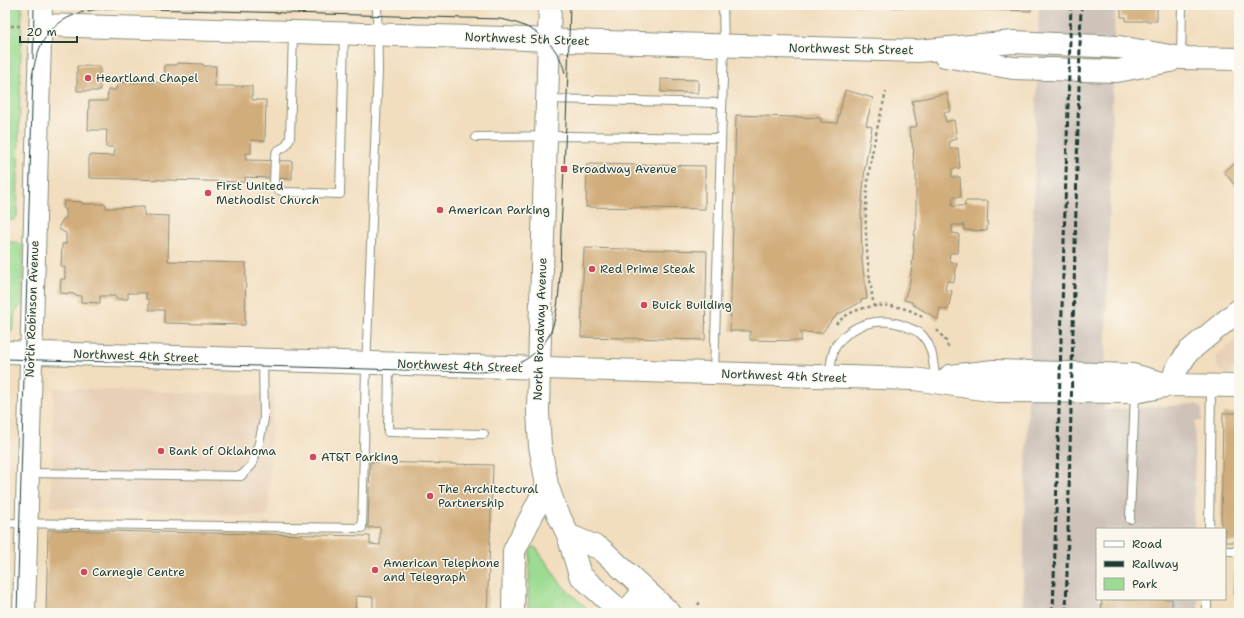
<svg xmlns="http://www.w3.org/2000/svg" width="1244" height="618" font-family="'Shantell Sans',sans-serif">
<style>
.built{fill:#e8d0b7}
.industrial{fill:#cec2b9}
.green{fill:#9cdb91;stroke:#5e8c62}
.building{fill:#d2ad7c}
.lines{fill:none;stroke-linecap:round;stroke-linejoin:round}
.lane-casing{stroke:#888e7a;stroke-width:10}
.secondary-casing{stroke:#888e7a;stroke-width:24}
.primary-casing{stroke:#888e7a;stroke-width:24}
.path{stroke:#888e7a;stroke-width:2.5;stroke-dasharray:3 3;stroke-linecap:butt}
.lane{stroke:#fff;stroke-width:8}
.secondary{stroke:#fff;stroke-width:22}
.primary{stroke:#fff;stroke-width:22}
.tram{stroke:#1f3d34;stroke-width:1}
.rail{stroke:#1f3d34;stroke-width:3;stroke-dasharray:6 3;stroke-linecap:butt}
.poi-dot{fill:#d1495b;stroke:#fbf7ec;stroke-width:1.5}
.labels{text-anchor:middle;stroke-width:3;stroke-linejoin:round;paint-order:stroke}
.street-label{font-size:12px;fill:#1f3d34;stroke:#fbf7ec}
.poi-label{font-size:12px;fill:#1f3d34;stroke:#fbf7ec;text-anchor:start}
</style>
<rect width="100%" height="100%" fill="#fbf7ec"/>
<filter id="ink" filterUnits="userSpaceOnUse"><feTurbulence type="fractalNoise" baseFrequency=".025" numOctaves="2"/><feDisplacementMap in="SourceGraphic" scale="8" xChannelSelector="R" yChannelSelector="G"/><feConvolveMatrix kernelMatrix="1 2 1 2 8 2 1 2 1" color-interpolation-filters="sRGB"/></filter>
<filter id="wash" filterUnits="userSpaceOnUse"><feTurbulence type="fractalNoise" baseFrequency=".012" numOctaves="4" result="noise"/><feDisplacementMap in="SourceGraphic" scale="16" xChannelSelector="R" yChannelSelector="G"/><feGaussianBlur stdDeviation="0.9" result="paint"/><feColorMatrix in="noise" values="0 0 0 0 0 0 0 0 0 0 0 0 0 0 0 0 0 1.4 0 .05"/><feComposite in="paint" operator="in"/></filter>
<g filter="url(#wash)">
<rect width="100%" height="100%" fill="#f2debf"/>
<path class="built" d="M 1238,84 L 1239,84 L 1239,136 L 1237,136 Z
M 1239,337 L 1239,367 L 1231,367 L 1231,372 L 1228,374 L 1220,371 L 1217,367 L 1216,356 Z
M 54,388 L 273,395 L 268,516 L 51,507 Z"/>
<path class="industrial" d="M 1039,5 L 1115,5 L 1104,410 L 1196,404 L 1201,407 L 1202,412 L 1202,421 L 1195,421 L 1194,529 L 1097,529 L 1097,599 L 1198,599 L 1198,613 L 1022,613 Z"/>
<path class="green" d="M 5,5 L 22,5 L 17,216 L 14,220 L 5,220 Z
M 5,242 L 15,242 L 22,245 L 23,253 L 22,305 L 15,312 C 14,322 15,330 5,336 Z
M 533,547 L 536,548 C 546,560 553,574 563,586 C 571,595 583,603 590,613 L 528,613 L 530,550 Z"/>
<g id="blocks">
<path class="building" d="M 674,5 L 694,5 L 694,7 L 674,6 Z
M 853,5 L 1031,5 L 1031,11 L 853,6 Z
M 1121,5 L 1157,5 L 1157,21 L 1126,21 L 1126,17 L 1121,17 Z
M 177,63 L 203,64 L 203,66 L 216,66 L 215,86 L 252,86 L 252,100 L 266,100 L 265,141 L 251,140 L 251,153 L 246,153 L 246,160 L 292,161 L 292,179 L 245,177 L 245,182 L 89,178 L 89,155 L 114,156 L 115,147 L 106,147 L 107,130 L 88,130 L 89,101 L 107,101 L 108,90 L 116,90 L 117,82 L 164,83 L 165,65 L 177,65 Z
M 77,66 L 100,66 L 100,91 L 77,91 Z
M 661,79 L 698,80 L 698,93 L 661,92 Z
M 845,90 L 873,98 L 866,125 L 872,127 L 865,167 L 861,214 L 862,261 L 867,299 L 861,300 L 861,302 L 837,315 L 831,321 L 822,333 L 801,332 L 801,341 L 750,340 L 750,331 L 730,331 L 736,115 L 821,118 L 821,122 L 837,123 Z
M 947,93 L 951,111 L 944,113 L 946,122 L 954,120 L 957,139 L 949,141 L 950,149 L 958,148 L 960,168 L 952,169 L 952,177 L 960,177 L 961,197 L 953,197 L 952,206 L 965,206 L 965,201 L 988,201 L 987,231 L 964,230 L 964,225 L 952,225 L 952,233 L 959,234 L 958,253 L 950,253 L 949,261 L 957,263 L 954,282 L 947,281 L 945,290 L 952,291 L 948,310 L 940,308 L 938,320 L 931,315 L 912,304 L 912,302 L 904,300 L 910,281 L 914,249 L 913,249 L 915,230 L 916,230 L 916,172 L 915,172 L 913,153 L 914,153 L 909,128 L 917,126 L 912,101 Z
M 1239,160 L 1239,190 L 1224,172 Z
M 587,164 L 705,166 L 705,209 L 586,207 Z
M 64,201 L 82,202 L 82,204 L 106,204 L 106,208 L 144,207 L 144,215 L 169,216 L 168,261 L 246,263 L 245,325 L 164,323 L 164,310 L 149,310 L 149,299 L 146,299 L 146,293 L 128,293 L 128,299 L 116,299 L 116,296 L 100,296 L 100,303 L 81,302 L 81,296 L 74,295 L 74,294 L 60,293 L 61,279 L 65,279 L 65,267 L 61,267 L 62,244 L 66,244 L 66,233 L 60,230 L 59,226 L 63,219 L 66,218 L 66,209 L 63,209 Z
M 584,248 L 707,251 L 705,340 L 581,337 Z
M 1223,413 L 1239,413 L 1239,542 L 1225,542 L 1225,529 L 1221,529 Z
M 370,462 L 493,465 L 487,613 L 373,613 L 373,597 L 356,596 L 355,613 L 46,613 L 48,530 L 370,536 L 370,544 L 380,545 L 380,527 L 368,528 Z
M 1239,572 L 1239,595 L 1234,595 L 1235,575 Z
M 1102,599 L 1172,599 L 1172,613 L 1101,613 Z"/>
</g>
</g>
<g filter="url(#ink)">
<use href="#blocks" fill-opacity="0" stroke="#888e7a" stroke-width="1"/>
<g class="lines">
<defs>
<path id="lane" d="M 293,33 L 290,138 L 286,146 L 277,151 L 275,157 L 274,183 L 277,189 L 284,192 L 340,194 L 344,35
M 1181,58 L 1182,5
M 548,99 L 721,103
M 476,137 L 566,136 L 720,138
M 389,364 L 388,432 L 484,434
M 714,372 L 724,45 L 723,5
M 829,376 C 831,367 831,353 836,346 C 852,322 882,316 907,327 C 912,329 918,331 921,334 C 933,346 933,361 935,377
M 29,473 L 241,476 L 252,465 L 259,443 L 264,419 L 263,361
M 1130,519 L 1135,393
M 5,523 L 362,528 L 366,369 L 378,70 L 377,5
M 1209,529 L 1211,386
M 1225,551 L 1239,551
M 1207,613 L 1207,599"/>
<path id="secondary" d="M 41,25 L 505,38 L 569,41 L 918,51 L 1013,42 L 1119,47 L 1181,58 L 1239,59
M 945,56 L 1013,68 L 1117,71 L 1170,61
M 5,352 L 914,379 L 996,391 L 1135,392 L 1171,385 L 1239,386
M 950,376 L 994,371 L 1133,375 L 1166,384
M 1171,385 L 1176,370 L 1188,352 L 1239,310
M 24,613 L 41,5
M 625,613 L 645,590
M 647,613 L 658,602"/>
<path id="primary" d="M 550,5 L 539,368 L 538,412 L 540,446 L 547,485 L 554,505 L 568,535 L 580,575 L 622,613
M 568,535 L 601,549 L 670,613
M 513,613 L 514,551 L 547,485"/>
</defs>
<use href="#lane" class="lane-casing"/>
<use href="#secondary" class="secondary-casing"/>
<use href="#primary" class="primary-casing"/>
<path class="path" d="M 5,26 L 20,26
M 5,186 L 7,186
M 874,307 C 867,265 863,223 868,182 C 871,151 879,121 886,92
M 836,324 C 856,302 899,300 922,317
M 937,330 L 946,341 L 949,350
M 698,605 L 700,602"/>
<use href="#lane" class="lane"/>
<use href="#secondary" class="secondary"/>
<use href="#primary" class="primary"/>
<path class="tram" d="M 33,59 L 34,5
M 32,78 C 38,29 64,10 112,8 L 500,19 C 530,24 558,41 565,73
M 5,359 L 477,372 C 505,372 530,363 547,339 C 562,316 560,258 561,229 C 565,154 568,80 570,5
M 17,613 L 33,73"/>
<path class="rail" d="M 1053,613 L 1071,5
M 1066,613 L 1081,5"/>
</g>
</g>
<g class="poi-dot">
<circle cx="88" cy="78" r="4"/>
<rect x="560" y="165" width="8" height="8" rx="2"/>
<circle cx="208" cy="193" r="4"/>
<circle cx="440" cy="210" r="4"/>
<circle cx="592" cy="269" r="4"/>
<circle cx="644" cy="305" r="4"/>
<circle cx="161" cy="451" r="4"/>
<circle cx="313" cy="457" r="4"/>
<circle cx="430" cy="496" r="4"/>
<circle cx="375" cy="570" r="4"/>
<circle cx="84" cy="572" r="4"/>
</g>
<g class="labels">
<g class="street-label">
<text transform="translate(527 39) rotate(2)" y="4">Northwest 5th Street</text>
<text transform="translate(851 49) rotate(1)" y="4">Northwest 5th Street</text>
<text transform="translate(32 309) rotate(-88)" y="4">North Robinson Avenue</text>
<text transform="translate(540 329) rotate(-88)" y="4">North Broadway Avenue</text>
<text transform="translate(136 356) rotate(2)" y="4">Northwest 4th Street</text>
<text transform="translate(460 366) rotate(2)" y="4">Northwest 4th Street</text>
<text transform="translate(784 376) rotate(2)" y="4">Northwest 4th Street</text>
</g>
<g class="poi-label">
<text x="96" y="82">Heartland Chapel</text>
<text x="572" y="173">Broadway Avenue</text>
<text x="216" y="190">First United<tspan x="216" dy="14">Methodist Church</tspan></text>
<text x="448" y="214">American Parking</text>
<text x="600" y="273">Red Prime Steak</text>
<text x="652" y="309">Buick Building</text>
<text x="169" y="455">Bank of Oklahoma</text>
<text x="321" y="461">AT&amp;T Parking</text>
<text x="438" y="493">The Architectural<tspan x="438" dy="14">Partnership</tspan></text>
<text x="383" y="567">American Telephone<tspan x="383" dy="14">and Telegraph</tspan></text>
<text x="92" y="576">Carnegie Centre</text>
</g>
</g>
<rect width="1244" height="618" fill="none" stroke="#fbf7ec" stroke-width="20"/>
<rect x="1096" y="528" width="130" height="72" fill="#fbf7ec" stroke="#a3ada2"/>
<rect x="1104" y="541" width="20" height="6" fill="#ffffff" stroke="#a3ada2"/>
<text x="1132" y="548" font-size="12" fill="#1f3d34">Road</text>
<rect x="1104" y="561" width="20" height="6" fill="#1f3d34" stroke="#a3ada2"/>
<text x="1132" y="568" font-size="12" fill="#1f3d34">Railway</text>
<rect x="1104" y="578" width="20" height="12" fill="#9cdb91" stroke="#a3ada2"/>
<text x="1132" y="588" font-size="12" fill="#1f3d34">Park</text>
<path d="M20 36v6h57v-6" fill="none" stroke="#1f3d34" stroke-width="2"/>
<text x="26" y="36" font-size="12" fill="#1f3d34" stroke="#fbf7ec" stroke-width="3" paint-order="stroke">20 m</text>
</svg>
